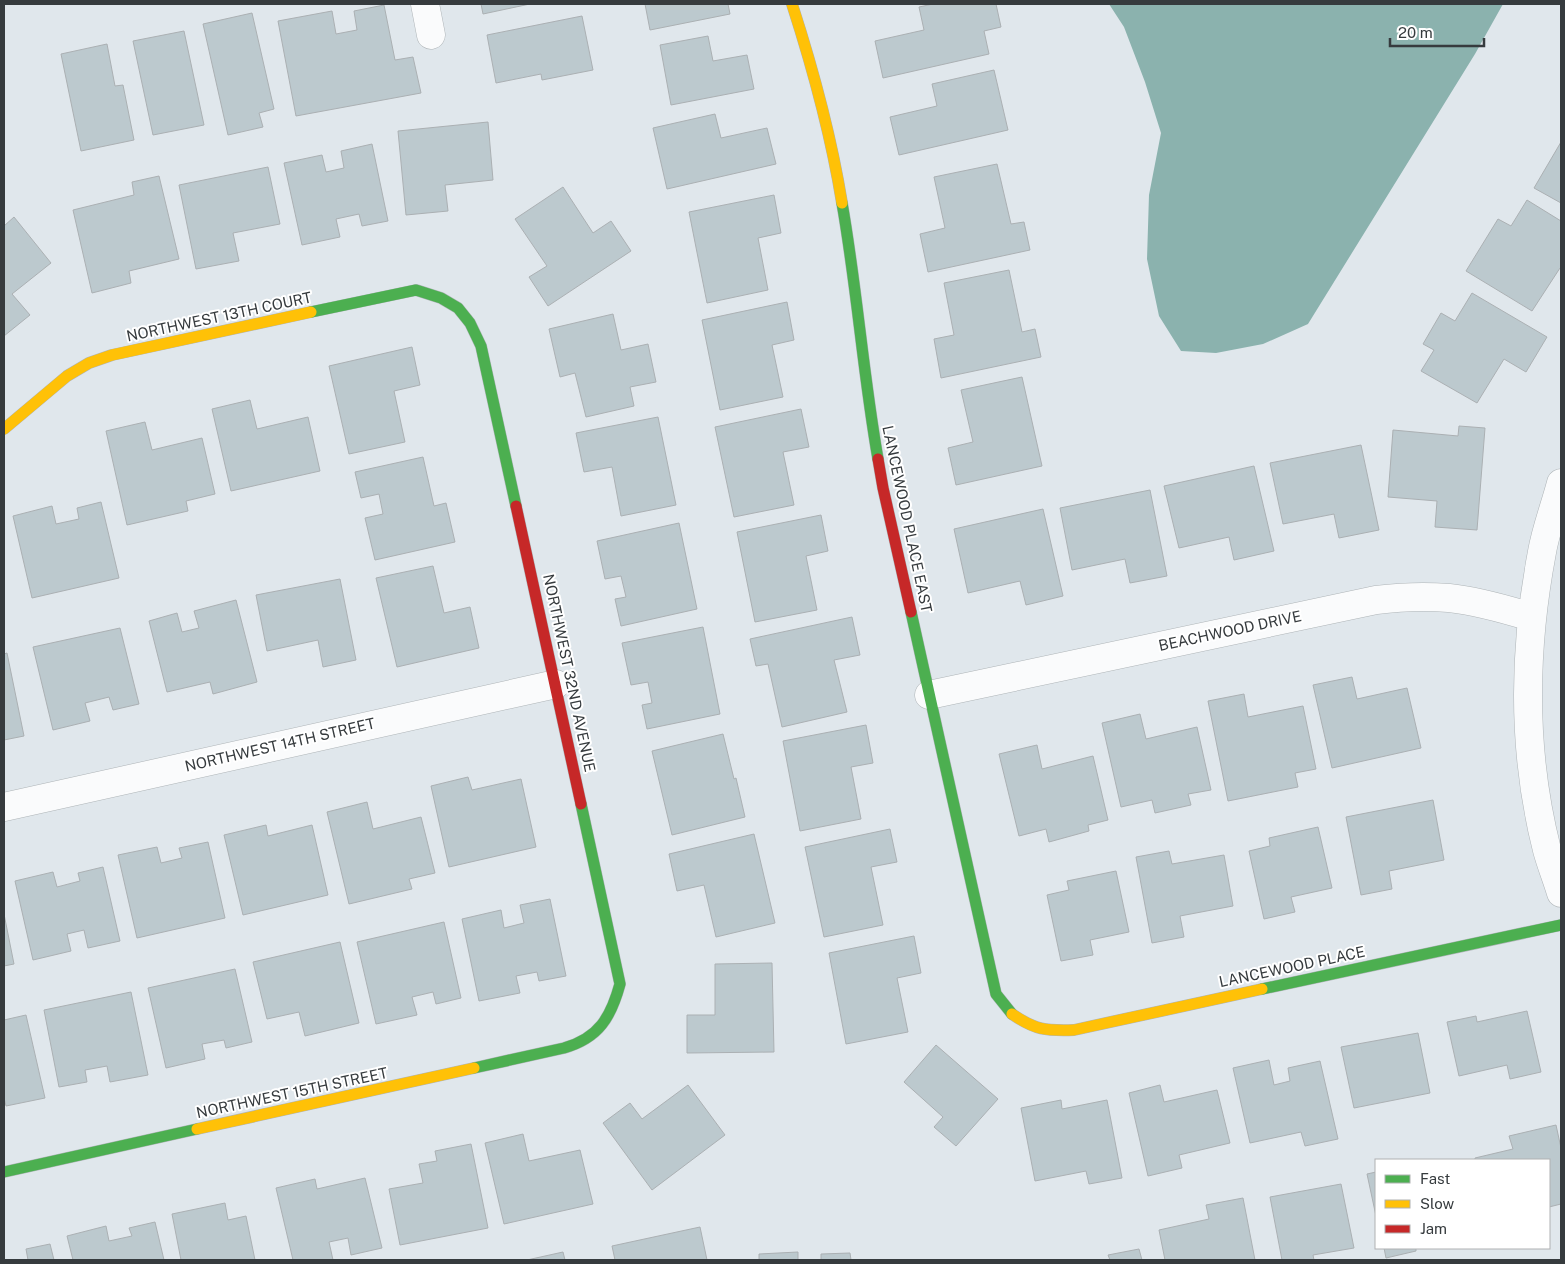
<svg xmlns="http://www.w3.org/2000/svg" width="1565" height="1264" font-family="'Public Sans',sans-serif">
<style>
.water{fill:#8bb2ae}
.building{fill:#bcc9ce;stroke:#abb0b3}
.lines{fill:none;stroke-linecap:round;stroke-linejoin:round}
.street-casing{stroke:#aeb4b7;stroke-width:29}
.fast-casing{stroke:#aeb4b7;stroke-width:12}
.slow-casing{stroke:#aeb4b7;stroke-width:12}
.jam-casing{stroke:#aeb4b7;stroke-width:12}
.street{stroke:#fafbfc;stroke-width:28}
.fast{stroke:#4caf50;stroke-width:11}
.slow{stroke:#ffc107;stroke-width:11}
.jam{stroke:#c62828;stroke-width:11}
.labels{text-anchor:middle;stroke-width:4;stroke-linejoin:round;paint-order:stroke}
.street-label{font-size:15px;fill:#363b3e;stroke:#fff}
</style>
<rect width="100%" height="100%" fill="#e0e7ec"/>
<path class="water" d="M 1109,4 L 1503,4 L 1475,54 L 1308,324 L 1263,344 L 1216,353 L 1181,351 L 1159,316 L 1147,259 L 1149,195 L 1161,133 L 1145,82 L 1124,27 Z"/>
<path class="building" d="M 481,4 L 530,4 L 483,14 Z
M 645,4 L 728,4 L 730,14 L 650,30 Z
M 933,4 L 996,4 L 1001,27 L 984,31 L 989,54 L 883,78 L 875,41 L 924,30 L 919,7 Z
M 384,5 L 395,60 L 413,57 L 421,93 L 296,116 L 278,21 L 332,11 L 336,34 L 357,30 L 354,11 Z
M 252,13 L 274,109 L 259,113 L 263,127 L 228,135 L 203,24 Z
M 582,16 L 593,70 L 542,80 L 541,74 L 496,83 L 487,35 Z
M 184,31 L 204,125 L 153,135 L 133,41 Z
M 708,36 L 713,61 L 747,55 L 754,89 L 671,105 L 660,45 Z
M 107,44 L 115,86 L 123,85 L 134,140 L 81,151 L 61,54 Z
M 994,70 L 1008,130 L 899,155 L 890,117 L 937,106 L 932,84 Z
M 715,114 L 721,138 L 767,128 L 776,164 L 667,189 L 653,128 Z
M 488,122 L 493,180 L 445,185 L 448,211 L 406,215 L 398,131 Z
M 1561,142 L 1561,203 L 1534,188 Z
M 372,144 L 388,221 L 362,226 L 359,214 L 336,219 L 340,237 L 302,245 L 284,163 L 322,155 L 326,172 L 344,168 L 341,151 Z
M 997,164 L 1011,224 L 1024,222 L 1030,250 L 928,272 L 920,234 L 945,228 L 934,177 Z
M 268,167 L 280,224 L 233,233 L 239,261 L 196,269 L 179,185 Z
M 159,176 L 179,259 L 129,271 L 131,283 L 92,293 L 73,210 L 134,195 L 132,182 Z
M 563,187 L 593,233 L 611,221 L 631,251 L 548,306 L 529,277 L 547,266 L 515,219 Z
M 774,195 L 781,233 L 758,238 L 768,290 L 707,303 L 689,212 Z
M 1527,200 L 1561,221 L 1561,269 L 1560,268 L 1532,311 L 1466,271 L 1498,219 L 1511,226 Z
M 14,217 L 51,263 L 12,294 L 30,315 L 4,336 L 4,226 Z
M 1009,270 L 1022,332 L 1035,329 L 1041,357 L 941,378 L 934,339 L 954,335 L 944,283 Z
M 1472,293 L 1547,337 L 1526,372 L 1504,359 L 1477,403 L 1421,371 L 1434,350 L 1423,344 L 1441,313 L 1455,321 Z
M 787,302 L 794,340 L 772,345 L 783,397 L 720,410 L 702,320 Z
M 613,314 L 621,350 L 648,344 L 656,382 L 630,387 L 634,406 L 586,417 L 575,373 L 560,377 L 549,329 Z
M 412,347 L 420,385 L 394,391 L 405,442 L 349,454 L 329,366 Z
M 1022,377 L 1042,466 L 956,485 L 948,448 L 973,442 L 961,390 Z
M 250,400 L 257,429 L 308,417 L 320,471 L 231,491 L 212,409 Z
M 801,409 L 809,447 L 783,452 L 794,505 L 734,517 L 715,427 Z
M 658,417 L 676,505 L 621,516 L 612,467 L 584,472 L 576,433 Z
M 145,422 L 152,450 L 202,438 L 215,494 L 186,501 L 188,511 L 127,525 L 106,431 Z
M 1459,426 L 1485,428 L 1477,530 L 1435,527 L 1437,501 L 1388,497 L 1393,430 L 1458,436 Z
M 1361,445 L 1379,530 L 1339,538 L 1334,514 L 1283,524 L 1270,463 Z
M 423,457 L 434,506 L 446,503 L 455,542 L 375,560 L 365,518 L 383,514 L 379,494 L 361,498 L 355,472 Z
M 1254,466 L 1274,551 L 1234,560 L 1229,537 L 1179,548 L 1164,486 Z
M 1150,490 L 1167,576 L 1130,583 L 1125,559 L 1072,570 L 1060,508 Z
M 101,502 L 119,578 L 32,598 L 13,516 L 52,506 L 56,524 L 79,519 L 77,508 Z
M 1043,509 L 1063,596 L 1026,605 L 1020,581 L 968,593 L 954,529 Z
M 821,515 L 828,551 L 806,556 L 817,610 L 755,622 L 737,532 Z
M 679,523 L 697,609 L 621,626 L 615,599 L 626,597 L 621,576 L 605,579 L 597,541 Z
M 433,566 L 444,613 L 470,607 L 479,648 L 397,667 L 376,578 Z
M 340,579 L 356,660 L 323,667 L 318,640 L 267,651 L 256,595 Z
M 236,600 L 257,682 L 213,694 L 210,682 L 167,692 L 149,621 L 177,613 L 182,632 L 199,628 L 194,611 Z
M 852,617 L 860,655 L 834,660 L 847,712 L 782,727 L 768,664 L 756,666 L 750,639 Z
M 703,627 L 720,714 L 647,729 L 642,705 L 652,703 L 648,682 L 631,685 L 622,643 Z
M 120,628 L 139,704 L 113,710 L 109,697 L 85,703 L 90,721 L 53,730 L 33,647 Z
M 7,653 L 24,736 L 4,740 L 4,654 Z
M 1352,677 L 1357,699 L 1407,688 L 1421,748 L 1332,768 L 1313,685 Z
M 1244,694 L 1248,717 L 1303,706 L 1316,769 L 1295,773 L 1298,787 L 1228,801 L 1208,701 Z
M 1140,714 L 1146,739 L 1197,727 L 1211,790 L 1188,794 L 1191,805 L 1155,813 L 1152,800 L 1121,807 L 1102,723 Z
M 866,725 L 873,763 L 851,767 L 861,819 L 800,831 L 783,741 Z
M 723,734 L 734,779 L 736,778 L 745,817 L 672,835 L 652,751 Z
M 1037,745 L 1042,769 L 1093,756 L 1108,820 L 1088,825 L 1089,831 L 1049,842 L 1046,829 L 1019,836 L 999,754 Z
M 468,777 L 472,790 L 521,779 L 536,847 L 449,867 L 431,786 Z
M 1433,800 L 1444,860 L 1389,871 L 1392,889 L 1361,895 L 1346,817 Z
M 367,802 L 373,829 L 421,817 L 435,873 L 409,879 L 412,889 L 349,904 L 327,812 Z
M 266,825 L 268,836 L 312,825 L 328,895 L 243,915 L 224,835 Z
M 1318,827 L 1332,888 L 1291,897 L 1295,912 L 1264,919 L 1249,851 L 1270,846 L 1269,838 Z
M 890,829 L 897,862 L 871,867 L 883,925 L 824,937 L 805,847 Z
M 754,834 L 775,923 L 716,937 L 704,885 L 677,891 L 669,854 Z
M 208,842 L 225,918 L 137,938 L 118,855 L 157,847 L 161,863 L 182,858 L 179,848 Z
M 1169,851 L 1172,864 L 1224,855 L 1233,906 L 1180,916 L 1184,937 L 1152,943 L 1136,857 Z
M 103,867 L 120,941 L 88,948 L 84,930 L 67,934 L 71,951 L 33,960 L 15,881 L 53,872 L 57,887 L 80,881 L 78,873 Z
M 1116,871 L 1129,932 L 1090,940 L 1093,955 L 1061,961 L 1047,895 L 1069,890 L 1067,881 Z
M 550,899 L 566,976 L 539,981 L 537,972 L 516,976 L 520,993 L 479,1001 L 462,919 L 501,910 L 504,928 L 524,923 L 520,905 Z
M 4,914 L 14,964 L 4,966 Z
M 444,922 L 461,998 L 436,1004 L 433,992 L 412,997 L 417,1015 L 376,1024 L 357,942 Z
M 914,936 L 921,973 L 897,978 L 908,1032 L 846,1044 L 829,953 Z
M 340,942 L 359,1023 L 305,1036 L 299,1012 L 267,1019 L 253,962 Z
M 772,963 L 774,1052 L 687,1053 L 687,1015 L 715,1015 L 715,964 Z
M 235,969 L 252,1042 L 226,1048 L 224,1040 L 202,1044 L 205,1059 L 166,1068 L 148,988 Z
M 131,992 L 148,1075 L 110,1082 L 107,1066 L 85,1070 L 87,1082 L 59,1087 L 44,1010 Z
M 1527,1011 L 1541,1072 L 1510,1079 L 1507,1065 L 1459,1076 L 1447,1022 L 1476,1016 L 1477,1022 Z
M 26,1015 L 45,1098 L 6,1106 L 4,1098 L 4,1020 Z
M 1418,1033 L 1430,1093 L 1354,1108 L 1341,1047 Z
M 936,1045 L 998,1099 L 956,1146 L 934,1127 L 943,1117 L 904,1082 Z
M 1269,1060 L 1274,1085 L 1290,1081 L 1288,1068 L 1320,1061 L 1338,1139 L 1305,1146 L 1301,1132 L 1250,1143 L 1233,1068 Z
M 688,1085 L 725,1135 L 652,1190 L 603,1123 L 630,1103 L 642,1119 Z
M 1160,1085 L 1164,1102 L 1217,1090 L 1230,1143 L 1179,1155 L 1182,1168 L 1148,1176 L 1129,1093 Z
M 1061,1100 L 1062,1109 L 1107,1100 L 1122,1178 L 1089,1184 L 1086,1171 L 1035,1181 L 1021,1108 Z
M 1556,1125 L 1561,1148 L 1561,1204 L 1549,1207 L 1549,1160 L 1475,1160 L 1475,1158 L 1513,1149 L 1509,1136 Z
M 523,1134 L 529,1161 L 580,1150 L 593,1204 L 504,1224 L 485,1143 Z
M 471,1144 L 488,1228 L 400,1245 L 389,1189 L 423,1183 L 419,1164 L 437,1161 L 435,1151 Z
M 1376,1172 L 1376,1216 L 1367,1174 Z
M 365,1178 L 382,1248 L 351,1255 L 348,1238 L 329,1242 L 333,1260 L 293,1260 L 276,1188 L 315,1179 L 317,1189 Z
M 1341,1184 L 1354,1248 L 1313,1255 L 1314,1260 L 1282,1260 L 1270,1197 Z
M 1243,1198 L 1255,1260 L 1165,1260 L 1159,1230 L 1209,1219 L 1206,1205 Z
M 225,1203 L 228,1220 L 246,1216 L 255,1260 L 181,1260 L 172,1214 Z
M 155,1222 L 164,1260 L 73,1260 L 67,1236 L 106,1226 L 109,1241 L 132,1236 L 129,1228 Z
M 700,1227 L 707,1260 L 615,1260 L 612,1246 Z
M 50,1244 L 54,1260 L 28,1260 L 26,1249 Z
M 1384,1248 L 1416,1248 L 1416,1251 L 1386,1258 Z
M 1139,1249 L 1142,1260 L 1110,1260 L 1108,1255 Z
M 563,1252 L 565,1260 L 527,1260 Z
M 798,1252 L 798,1260 L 759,1260 L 759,1254 Z
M 850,1253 L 851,1260 L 821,1260 L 821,1254 Z"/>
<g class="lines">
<defs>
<path id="street" d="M 425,4 L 431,35
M 1561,483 C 1555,506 1546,529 1542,552 C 1523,652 1522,752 1547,850 C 1551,865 1557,879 1561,893
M 929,695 L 1376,600 C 1400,597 1425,596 1449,598 C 1477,601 1505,609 1531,617
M 4,807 L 556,684"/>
<path id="fast" d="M 842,203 C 857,288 863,374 878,459
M 311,312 L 416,290 L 441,298 L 458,308 L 470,323 L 481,346 L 516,506
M 911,612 L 996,994 L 1012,1014
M 1262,989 L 1561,925
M 474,1068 L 564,1048 C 599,1038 611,1017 620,984 L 581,804
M 4,1172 L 197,1129"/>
<path id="slow" d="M 792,4 C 813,69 831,135 842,203
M 4,429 L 67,376 L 89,363 L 112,355 L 311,312
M 1012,1014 C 1035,1030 1046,1031 1074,1030 L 1262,989
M 197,1129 L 474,1068"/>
<path id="jam" d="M 878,459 L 883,488 L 911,612
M 516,506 L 581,804"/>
</defs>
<use href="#street" class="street-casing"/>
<use href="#fast" class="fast-casing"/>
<use href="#slow" class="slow-casing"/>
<use href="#jam" class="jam-casing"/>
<use href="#street" class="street"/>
<use href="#fast" class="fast"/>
<use href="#slow" class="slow"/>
<use href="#jam" class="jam"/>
</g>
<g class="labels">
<g class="street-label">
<text transform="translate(219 317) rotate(-12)" y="5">NORTHWEST 13TH COURT</text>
<text transform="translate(907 519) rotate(78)" y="5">LANCEWOOD PLACE EAST</text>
<text transform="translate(1230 631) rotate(-12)" y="5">BEACHWOOD DRIVE</text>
<text transform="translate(569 673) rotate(78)" y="5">NORTHWEST 32ND AVENUE</text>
<text transform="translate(280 745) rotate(-13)" y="5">NORTHWEST 14TH STREET</text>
<text transform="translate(1292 967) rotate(-12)" y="5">LANCEWOOD PLACE</text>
<text transform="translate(292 1093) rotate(-12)" y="5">NORTHWEST 15TH STREET</text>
</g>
</g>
<rect width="1565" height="1264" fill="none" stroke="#363b3e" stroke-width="10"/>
<rect x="1375" y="1159" width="175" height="90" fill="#ffffff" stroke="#afb1b2"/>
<rect x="1385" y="1175" width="25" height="8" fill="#4caf50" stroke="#afb1b2"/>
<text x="1420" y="1184" font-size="15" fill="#363b3e">Fast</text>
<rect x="1385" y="1200" width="25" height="8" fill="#ffc107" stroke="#afb1b2"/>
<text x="1420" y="1209" font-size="15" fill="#363b3e">Slow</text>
<rect x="1385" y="1225" width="25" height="8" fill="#c62828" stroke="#afb1b2"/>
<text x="1420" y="1234" font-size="15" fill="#363b3e">Jam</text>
<path d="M1390 38v8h94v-8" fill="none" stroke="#363b3e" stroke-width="2.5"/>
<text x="1398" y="38" font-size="15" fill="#363b3e" stroke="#ffffff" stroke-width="4" paint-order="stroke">20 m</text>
</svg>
